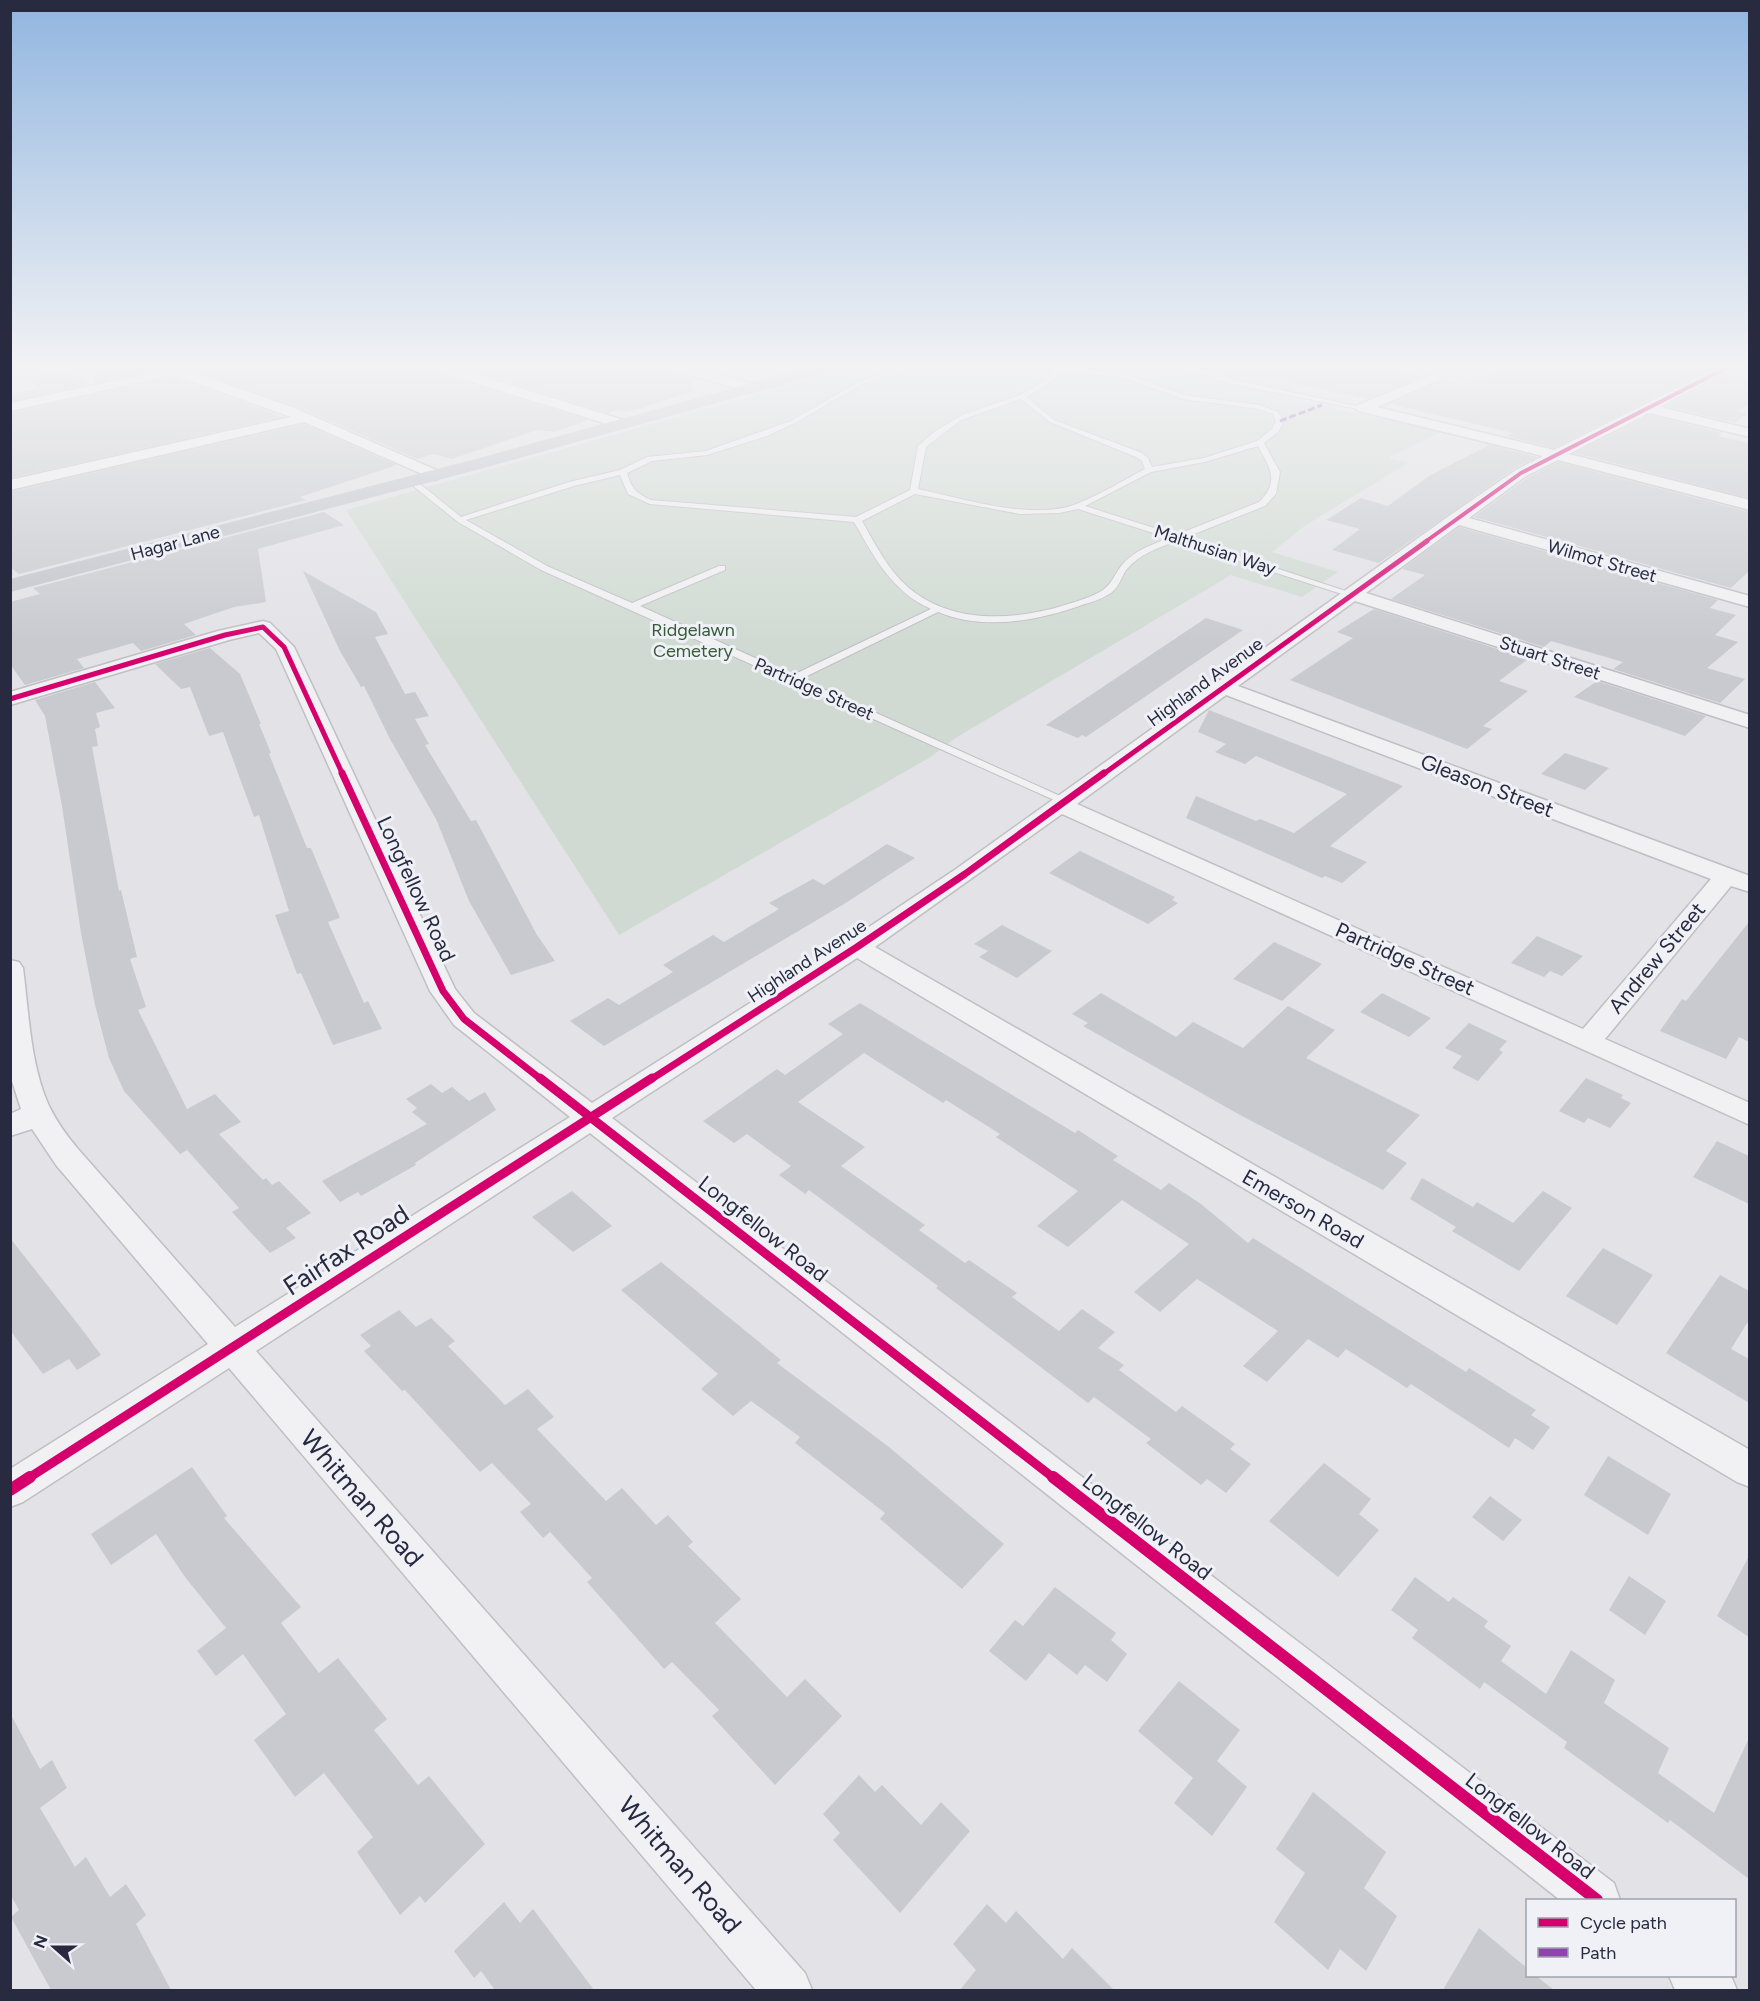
<svg xmlns="http://www.w3.org/2000/svg" width="1760" height="2001" font-family="Figtree,sans-serif">
<style>
.built{fill:#d2d3dc}
.green{fill:#d0dad2}
.building{fill:#c9cacf}
.lines{fill:none;stroke-linecap:round;stroke-linejoin:round}
.lane-casing{stroke:#bfbfc4;stroke-width:2}
.street-casing{stroke:#bfbfc4;stroke-width:3}
.path{stroke:#c0c1c7;stroke-width:2;stroke-dasharray:2 2;stroke-linecap:butt}
.lane{fill:#f1f1f3;fill-rule:evenodd}
.street{fill:#f1f1f3;fill-rule:evenodd}
.secondary{fill:#c2c3c9;fill-rule:evenodd}
.quiet{stroke:#8e44ad;stroke-width:3;stroke-dasharray:7 3;stroke-linecap:butt}
.cycleway-far4-casing{stroke:#eff1f6;stroke-width:6}
.cycleway-far3-casing{stroke:#eff1f6;stroke-width:8}
.cycleway-far2-casing{stroke:#eff1f6;stroke-width:10}
.cycleway-far1-casing{stroke:#eff1f6;stroke-width:13}
.cycleway-casing{stroke:#eff1f6;stroke-width:16}
.cycleway-far4{stroke:#d6006c;stroke-width:4}
.cycleway-far3{stroke:#d6006c;stroke-width:5}
.cycleway-far2{stroke:#d6006c;stroke-width:7}
.cycleway-far1{stroke:#d6006c;stroke-width:9}
.cycleway{stroke:#d6006c;stroke-width:12}
.labels{text-anchor:middle;stroke-width:6;stroke-linejoin:round;paint-order:stroke}
.far-street-label{font-size:18px;fill:#282b40;stroke:#eff1f6}
.far-park-label{font-size:18px;fill:#355c37;stroke:#eff1f6}
.street-label{font-size:21px;fill:#282b40;stroke:#eff1f6}
.near-street-label{font-size:26px;fill:#282b40;stroke:#eff1f6}
</style>
<rect width="100%" height="100%" fill="#e2e2e7"/>
<path class="built" d="M 1134,364 L 1344,364 L 1284,396 Z"/>
<path class="green" d="M 865,364 L 1134,364 L 1441,432 L 1388,458 L 1408,463 L 1306,525 L 1272,552 L 1338,572 L 1302,597 L 1231,575 L 957,737 L 929,758 L 619,935 L 346,510 Z"/>
<path class="building" d="M 97,364 L 145,364 L 154,370 L 94,383 Z
M 175,364 L 420,364 L 422,369 L 588,420 L 555,432 L 537,430 L 452,459 L 433,454 L 417,459 L 293,405 Z
M 450,364 L 657,364 L 659,369 L 691,378 L 693,391 L 636,410 L 625,412 L 617,410 L 608,413 Z
M 1260,364 L 1364,364 L 1422,377 L 1367,399 L 1259,375 Z
M 1516,364 L 1667,364 L 1704,372 L 1554,448 L 1506,436 L 1513,433 L 1390,404 L 1443,381 L 1463,385 Z
M 66,371 L 89,384 L 10,401 L 10,394 L 40,388 L 28,378 Z
M 1723,376 L 1749,381 L 1749,404 L 1738,412 L 1747,414 L 1735,423 L 1666,406 Z
M 174,377 L 283,417 L 10,478 L 10,413 Z
M 1649,415 L 1722,433 L 1718,436 L 1749,443 L 1749,498 L 1575,453 Z
M 304,424 L 397,465 L 300,497 L 306,500 L 19,574 L 10,567 L 10,492 Z
M 1489,445 L 1537,457 L 1515,468 L 1379,563 L 1332,550 L 1360,529 L 1326,520 L 1361,498 L 1388,506 L 1429,476 Z
M 1558,462 L 1749,512 L 1749,571 L 1731,588 L 1474,517 L 1527,478 Z
M 324,512 L 344,525 L 258,549 L 266,602 L 234,607 L 184,624 L 196,635 L 141,651 L 133,643 L 77,659 L 84,668 L 25,685 L 10,664 L 10,602 L 40,594 L 33,588 Z
M 1459,527 L 1718,600 L 1710,608 L 1736,615 L 1715,635 L 1738,642 L 1707,668 L 1745,679 L 1720,703 L 1613,669 L 1623,662 L 1551,641 L 1544,647 L 1391,599 L 1425,575 L 1402,569 Z
M 303,571 L 376,612 L 388,634 L 375,637 L 405,694 L 415,692 L 429,716 L 415,719 L 429,744 L 425,745 L 471,821 L 476,820 L 537,935 L 555,961 L 511,975 L 469,901 L 436,819 L 390,739 L 364,686 L 361,687 L 340,651 Z
M 1374,609 L 1528,659 L 1499,681 L 1528,691 L 1483,726 L 1492,729 L 1467,749 L 1290,680 L 1353,638 L 1337,632 Z
M 1206,618 L 1243,630 L 1086,737 L 1082,735 L 1078,738 L 1046,725 Z
M 210,648 L 240,674 L 261,724 L 259,724 L 271,753 L 269,754 L 307,848 L 311,848 L 340,918 L 328,922 L 364,1003 L 368,1001 L 382,1029 L 333,1045 L 301,973 L 297,974 L 275,915 L 289,911 L 259,815 L 254,817 L 223,732 L 209,736 L 190,687 L 181,689 L 155,664 Z
M 1597,681 L 1706,716 L 1685,736 L 1574,697 Z
M 95,682 L 115,708 L 96,713 L 100,727 L 95,729 L 98,746 L 92,747 L 119,891 L 121,890 L 137,957 L 130,959 L 146,1007 L 138,1010 L 187,1109 L 215,1094 L 241,1122 L 219,1134 L 263,1180 L 266,1178 L 272,1185 L 279,1181 L 311,1213 L 286,1228 L 296,1238 L 270,1253 L 232,1212 L 239,1208 L 187,1150 L 180,1154 L 124,1091 L 109,1058 L 95,1005 L 81,933 L 62,806 L 45,716 L 35,700 Z
M 1209,710 L 1403,786 L 1330,846 L 1367,862 L 1342,883 L 1325,876 L 1322,878 L 1186,818 L 1196,796 L 1256,821 L 1260,819 L 1294,833 L 1347,794 L 1256,756 L 1245,764 L 1215,752 L 1226,744 L 1198,732 Z
M 1565,753 L 1609,768 L 1585,790 L 1541,774 Z
M 887,844 L 915,858 L 844,904 L 604,1046 L 570,1021 L 608,998 L 619,1005 L 673,972 L 663,965 L 713,935 L 724,942 L 779,909 L 769,903 L 813,879 L 824,885 Z
M 1080,851 L 1175,897 L 1172,900 L 1178,903 L 1148,924 L 1049,873 Z
M 1749,922 L 1749,1042 L 1739,1037 L 1726,1059 L 1660,1031 L 1682,999 L 1686,1001 Z
M 1002,925 L 1052,951 L 1017,978 L 979,957 L 988,951 L 974,944 Z
M 1537,936 L 1583,956 L 1562,976 L 1550,971 L 1544,977 L 1511,963 Z
M 1274,942 L 1322,964 L 1282,1001 L 1233,979 Z
M 1101,993 L 1176,1037 L 1193,1022 L 1243,1048 L 1288,1006 L 1335,1030 L 1306,1058 L 1420,1115 L 1386,1151 L 1407,1163 L 1383,1190 L 1240,1115 L 1083,1026 L 1088,1023 L 1072,1014 Z
M 1382,993 L 1431,1018 L 1409,1037 L 1360,1012 Z
M 860,1003 L 1075,1133 L 1078,1130 L 1118,1156 L 1113,1160 L 1161,1190 L 1169,1183 L 1201,1204 L 1248,1243 L 1253,1238 L 1466,1372 L 1469,1368 L 1536,1410 L 1531,1415 L 1550,1427 L 1533,1450 L 1515,1438 L 1509,1448 L 1411,1384 L 1407,1388 L 1346,1349 L 1338,1358 L 1308,1339 L 1267,1382 L 1243,1366 L 1278,1331 L 1197,1279 L 1160,1312 L 1134,1292 L 1189,1244 L 1122,1200 L 1068,1247 L 1037,1226 L 1078,1191 L 996,1137 L 1000,1134 L 946,1100 L 943,1103 L 864,1053 L 798,1102 L 865,1147 L 841,1166 L 925,1225 L 919,1230 L 965,1263 L 969,1260 L 1017,1293 L 1012,1297 L 1059,1331 L 1082,1309 L 1115,1332 L 1098,1348 L 1124,1365 L 1119,1370 L 1176,1412 L 1182,1406 L 1235,1444 L 1230,1449 L 1251,1464 L 1226,1493 L 1207,1479 L 1201,1485 L 1146,1443 L 1151,1439 L 1094,1397 L 1088,1403 L 936,1288 L 938,1286 L 809,1190 L 805,1194 L 779,1175 L 791,1166 L 747,1134 L 734,1143 L 703,1121 L 777,1069 L 785,1075 L 843,1034 L 828,1024 Z
M 1469,1023 L 1507,1041 L 1499,1050 L 1503,1052 L 1478,1081 L 1452,1068 L 1462,1056 L 1445,1048 Z
M 1586,1078 L 1623,1095 L 1621,1098 L 1631,1103 L 1610,1128 L 1588,1118 L 1584,1123 L 1559,1111 Z
M 431,1084 L 442,1093 L 452,1087 L 469,1101 L 485,1092 L 496,1110 L 415,1163 L 416,1165 L 361,1196 L 358,1192 L 340,1202 L 322,1181 L 427,1124 L 412,1112 L 417,1108 L 406,1099 Z
M 1717,1141 L 1749,1156 L 1749,1204 L 1693,1177 Z
M 1422,1178 L 1473,1207 L 1477,1202 L 1513,1223 L 1543,1191 L 1572,1208 L 1519,1271 L 1452,1231 L 1456,1227 L 1410,1199 Z
M 572,1191 L 612,1226 L 573,1252 L 532,1217 Z
M 10,1238 L 81,1328 L 101,1355 L 77,1370 L 69,1359 L 43,1374 L 10,1330 Z
M 1603,1248 L 1653,1275 L 1617,1325 L 1566,1296 Z
M 661,1262 L 781,1360 L 777,1363 L 889,1447 L 1004,1544 L 962,1589 L 880,1519 L 885,1513 L 795,1443 L 800,1437 L 751,1401 L 733,1416 L 701,1389 L 718,1374 L 621,1290 Z
M 1720,1275 L 1749,1291 L 1749,1320 L 1731,1349 L 1749,1359 L 1749,1403 L 1666,1353 Z
M 399,1310 L 416,1327 L 431,1318 L 455,1341 L 448,1346 L 505,1405 L 528,1389 L 554,1417 L 537,1429 L 606,1501 L 622,1488 L 656,1525 L 668,1515 L 693,1542 L 688,1546 L 741,1599 L 715,1623 L 787,1697 L 805,1679 L 842,1716 L 775,1785 L 712,1716 L 719,1710 L 672,1662 L 664,1669 L 587,1582 L 592,1578 L 550,1532 L 543,1538 L 520,1512 L 531,1504 L 492,1463 L 480,1472 L 405,1390 L 402,1391 L 364,1351 L 371,1346 L 360,1335 Z
M 1608,1456 L 1671,1494 L 1648,1535 L 1584,1495 Z
M 1324,1463 L 1371,1499 L 1359,1514 L 1379,1530 L 1338,1577 L 1269,1521 Z
M 192,1467 L 227,1516 L 224,1518 L 301,1607 L 281,1623 L 319,1673 L 338,1658 L 387,1719 L 374,1730 L 418,1785 L 429,1776 L 485,1844 L 425,1903 L 420,1896 L 400,1915 L 357,1852 L 373,1837 L 324,1773 L 295,1797 L 254,1740 L 286,1714 L 243,1654 L 216,1676 L 197,1651 L 226,1628 L 185,1577 L 156,1534 L 111,1565 L 91,1534 Z
M 1490,1496 L 1522,1520 L 1503,1541 L 1472,1517 Z
M 1749,1556 L 1749,1637 L 1717,1616 Z
M 1629,1576 L 1666,1601 L 1645,1635 L 1609,1610 Z
M 1415,1577 L 1449,1602 L 1453,1597 L 1488,1621 L 1484,1627 L 1511,1646 L 1501,1661 L 1546,1694 L 1571,1650 L 1615,1680 L 1604,1703 L 1669,1748 L 1658,1773 L 1714,1813 L 1749,1738 L 1749,1879 L 1670,1820 L 1668,1823 L 1564,1748 L 1567,1742 L 1484,1682 L 1480,1689 L 1412,1638 L 1418,1630 L 1391,1610 Z
M 1055,1587 L 1116,1633 L 1111,1640 L 1127,1654 L 1107,1682 L 1085,1665 L 1077,1675 L 1049,1653 L 1026,1681 L 989,1651 L 1015,1620 L 1023,1626 Z
M 1179,1681 L 1240,1730 L 1217,1761 L 1247,1787 L 1212,1836 L 1174,1803 L 1193,1778 L 1138,1731 Z
M 10,1713 L 40,1769 L 52,1760 L 67,1788 L 40,1808 L 75,1867 L 86,1857 L 110,1897 L 126,1884 L 146,1915 L 136,1924 L 171,1990 L 51,1990 L 11,1917 L 19,1910 L 10,1894 Z
M 859,1775 L 875,1792 L 882,1785 L 921,1825 L 941,1802 L 970,1831 L 900,1913 L 833,1840 L 840,1833 L 823,1814 Z
M 1313,1792 L 1386,1852 L 1364,1888 L 1397,1916 L 1366,1971 L 1340,1949 L 1328,1970 L 1274,1922 L 1305,1873 L 1276,1849 Z
M 504,1902 L 520,1923 L 533,1909 L 594,1990 L 495,1990 L 481,1971 L 474,1978 L 454,1951 Z
M 987,1904 L 1006,1923 L 1016,1911 L 1063,1959 L 1072,1948 L 1114,1990 L 960,1990 L 976,1970 L 953,1944 Z
M 1479,1928 L 1527,1968 L 1527,1976 L 1536,1976 L 1554,1990 L 1443,1990 Z"/>
<g class="lines">
<defs>
<path id="lane" d="M 924,364 L 939,364 L 897,373 L 862,384 L 795,423 L 767,436 L 707,455 L 652,461 L 627,473 C 631,488 637,494 651,500 L 856,517 L 910,490 L 918,446 L 934,432 L 962,415 L 1020,395 L 1051,377 L 1053,370 L 1038,364 L 1122,373 L 1184,395 L 1260,405 L 1278,412 L 1284,421 L 1278,432 L 1264,443 L 1280,472 L 1276,494 L 1265,506 L 1184,538 L 1355,594 L 1348,596 L 1177,541 C 1158,548 1139,554 1126,570 C 1121,578 1119,587 1111,593 C 1102,599 1092,602 1082,605 C 1037,621 984,631 938,612 L 801,679 L 1069,800 L 1071,802 L 1065,805 L 541,570 L 458,522 L 407,481 L 414,479 L 461,517 L 569,482 L 620,470 L 647,457 L 706,451 L 791,421 L 858,382 L 894,370 ZM 1059,371 L 1121,377 L 1183,399 L 1259,409 L 1273,414 L 1276,421 L 1272,429 L 1257,441 L 1204,458 L 1152,467 L 1148,458 L 1142,453 L 1054,420 L 1027,397 L 1056,379 ZM 1021,399 L 1050,422 L 1136,457 L 1142,461 L 1145,469 C 1122,481 1098,496 1074,505 C 1029,520 964,499 918,489 L 926,447 L 961,420 ZM 1258,446 C 1270,468 1280,481 1259,502 L 1176,535 L 1085,506 L 1151,472 L 1205,462 ZM 620,475 L 628,494 L 650,504 L 854,522 C 874,557 892,592 931,609 L 793,675 L 640,606 L 725,570 L 725,566 L 719,566 L 632,603 L 547,566 L 466,520 L 574,486 ZM 915,494 L 1020,514 L 1059,513 L 1078,509 L 1169,538 C 1152,545 1134,550 1122,565 C 1115,573 1112,584 1103,590 C 1092,597 1078,601 1065,605 C 1013,621 952,624 909,588 C 888,570 875,544 862,521 Z
M 1163,364 L 1177,364 L 1202,369 L 1234,380 L 1366,408 L 1363,410 L 1232,384 L 1200,373 Z"/>
<path id="street" d="M 147,364 L 166,364 L 181,368 L 292,407 L 441,472 L 444,475 L 436,480 L 431,478 L 304,422 L 10,490 L 10,480 L 291,417 L 174,375 L 10,411 L 10,403 L 160,371 Z
M 422,364 L 442,364 L 627,421 L 629,424 L 622,428 L 617,427 L 423,367 Z
M 659,364 L 680,364 L 757,385 L 759,388 L 752,392 L 660,367 Z
M 1459,364 L 1477,364 L 1377,407 L 1554,450 L 1724,364 L 1740,364 L 1660,407 L 1750,429 L 1750,437 L 1649,413 L 1569,454 L 1750,500 L 1750,510 L 1558,460 L 1526,476 L 1469,518 L 1750,596 L 1750,607 L 1459,525 L 1366,593 L 1750,715 L 1750,728 L 1355,601 L 1238,686 L 1750,876 L 1750,892 L 1731,886 L 1605,1039 L 1750,1103 L 1750,1125 L 1062,814 L 875,947 L 1750,1450 L 1750,1487 L 1737,1482 L 857,958 L 612,1118 L 1614,1883 L 1620,1900 L 1560,1900 L 590,1133 L 256,1351 L 805,1973 L 812,1990 L 756,1990 L 229,1368 L 23,1502 L 10,1507 L 10,1469 L 208,1344 L 56,1165 L 32,1129 L 10,1136 L 10,1114 L 21,1109 L 10,1075 L 10,960 L 19,962 L 23,968 C 29,1013 30,1064 49,1106 C 57,1122 67,1136 78,1149 L 235,1327 L 570,1117 L 454,1025 L 430,991 L 276,649 L 259,633 L 229,640 L 10,705 L 10,692 L 218,631 L 263,621 L 270,623 L 294,647 L 455,989 L 474,1013 L 592,1103 L 848,941 L 956,869 L 1449,516 L 1516,470 L 1543,456 L 1358,411 L 1356,408 L 1358,405 ZM 1226,695 L 1711,879 L 1583,1029 L 1077,804 Z
M 1669,1976 L 1731,1976 L 1737,1990 L 1675,1990 Z"/>
</defs>
<use href="#lane" class="lane-casing"/>
<use href="#street" class="street-casing"/>
<path class="path" d="M 1286,372 L 1301,364"/>
<use href="#lane" class="lane"/>
<use href="#street" class="street"/>
<path class="secondary" d="M 821,364 L 847,364 L 845,367 L 484,468 L 10,592 L 10,579 L 472,460 Z"/>
<path class="quiet" d="M 1280,421 L 1322,405"/>
<defs>
<path id="cycleway-far4" d="M 1425,542 L 1521,473 L 1734,364"/>
<path id="cycleway-far3" d="M 10,699 L 225,635 L 263,627 L 284,647 L 343,775
M 1102,775 L 1427,541"/>
<path id="cycleway-far2" d="M 342,773 L 443,991 L 464,1019 L 542,1080
M 650,1080 L 857,947 L 965,874 L 1104,773"/>
<path id="cycleway-far1" d="M 540,1078 L 1055,1479
M 27,1479 L 652,1078"/>
<path id="cycleway" d="M 1053,1477 L 1597,1900
M 10,1490 L 30,1477"/>
</defs>
<use href="#cycleway-far4" class="cycleway-far4-casing"/>
<use href="#cycleway-far3" class="cycleway-far3-casing"/>
<use href="#cycleway-far2" class="cycleway-far2-casing"/>
<use href="#cycleway-far1" class="cycleway-far1-casing"/>
<use href="#cycleway" class="cycleway-casing"/>
<use href="#cycleway-far4" class="cycleway-far4"/>
<use href="#cycleway-far3" class="cycleway-far3"/>
<use href="#cycleway-far2" class="cycleway-far2"/>
<use href="#cycleway-far1" class="cycleway-far1"/>
<use href="#cycleway" class="cycleway"/>
</g>
<linearGradient id="sky" x2="0" y2="1"><stop stop-color="#91b6e0"/><stop offset="0.57" stop-color="#f2f2f4"/><stop offset="1" stop-color="#f2f2f4" stop-opacity="0"/></linearGradient>
<rect width="1760" height="644" fill="url(#sky)"/>
<g class="labels">
<g class="far-street-label">
<text transform="translate(175 543) rotate(-15)" y="6">Hagar Lane</text>
<text transform="translate(1215 550) rotate(18)" y="6">Malthusian Way</text>
<text transform="translate(1602 561) rotate(16)" y="6">Wilmot Street</text>
<text transform="translate(1550 658) rotate(18)" y="6">Stuart Street</text>
<text transform="translate(1205 682) rotate(-36)" y="6">Highland Avenue</text>
<text transform="translate(814 689) rotate(24)" y="6">Partridge Street</text>
<text transform="translate(807 961) rotate(-33)" y="6">Highland Avenue</text>
</g>
<g class="far-park-label">
<text x="693" y="636">Ridgelawn<tspan x="693" dy="21">Cemetery</tspan></text>
</g>
<g class="street-label">
<text transform="translate(1487 786) rotate(21)" y="7">Gleason Street</text>
<text transform="translate(416 889) rotate(65)" y="7">Longfellow Road</text>
<text transform="translate(1657 958) rotate(-50)" y="7">Andrew Street</text>
<text transform="translate(1405 959) rotate(24)" y="7">Partridge Street</text>
<text transform="translate(1303 1209) rotate(30)" y="7">Emerson Road</text>
<text transform="translate(763 1229) rotate(38)" y="7">Longfellow Road</text>
<text transform="translate(1147 1527) rotate(38)" y="7">Longfellow Road</text>
<text transform="translate(1530 1826) rotate(38)" y="7">Longfellow Road</text>
</g>
<g class="near-street-label">
<text transform="translate(346 1250) rotate(-33)" y="9">Fairfax Road</text>
<text transform="translate(362 1498) rotate(49)" y="9">Whitman Road</text>
<text transform="translate(680 1865) rotate(49)" y="9">Whitman Road</text>
</g>
</g>
<rect width="1760" height="2001" fill="none" stroke="#282b40" stroke-width="24"/>
<rect x="1526" y="1899" width="210" height="78" fill="#eff1f6" stroke="#9fa2ad" stroke-width="1.5"/>
<rect x="1538" y="1918" width="30" height="9" fill="#d6006c" stroke="#9fa2ad" stroke-width="1.5"/>
<text x="1580" y="1929" font-size="18" fill="#282b40">Cycle path</text>
<rect x="1538" y="1948" width="30" height="9" fill="#8e44ad" stroke="#9fa2ad" stroke-width="1.5"/>
<text x="1580" y="1959" font-size="18" fill="#282b40">Path</text>
<g transform="translate(54 1947) rotate(291)" stroke="#eff1f6" stroke-width="4.5" paint-order="stroke">
<path d="M0-4.5L10 22L0 15L-10 22Z" fill="#282b40"/>
<text y="-9" font-size="16" font-weight="bold" text-anchor="middle" fill="#282b40">N</text>
</g>
</svg>
